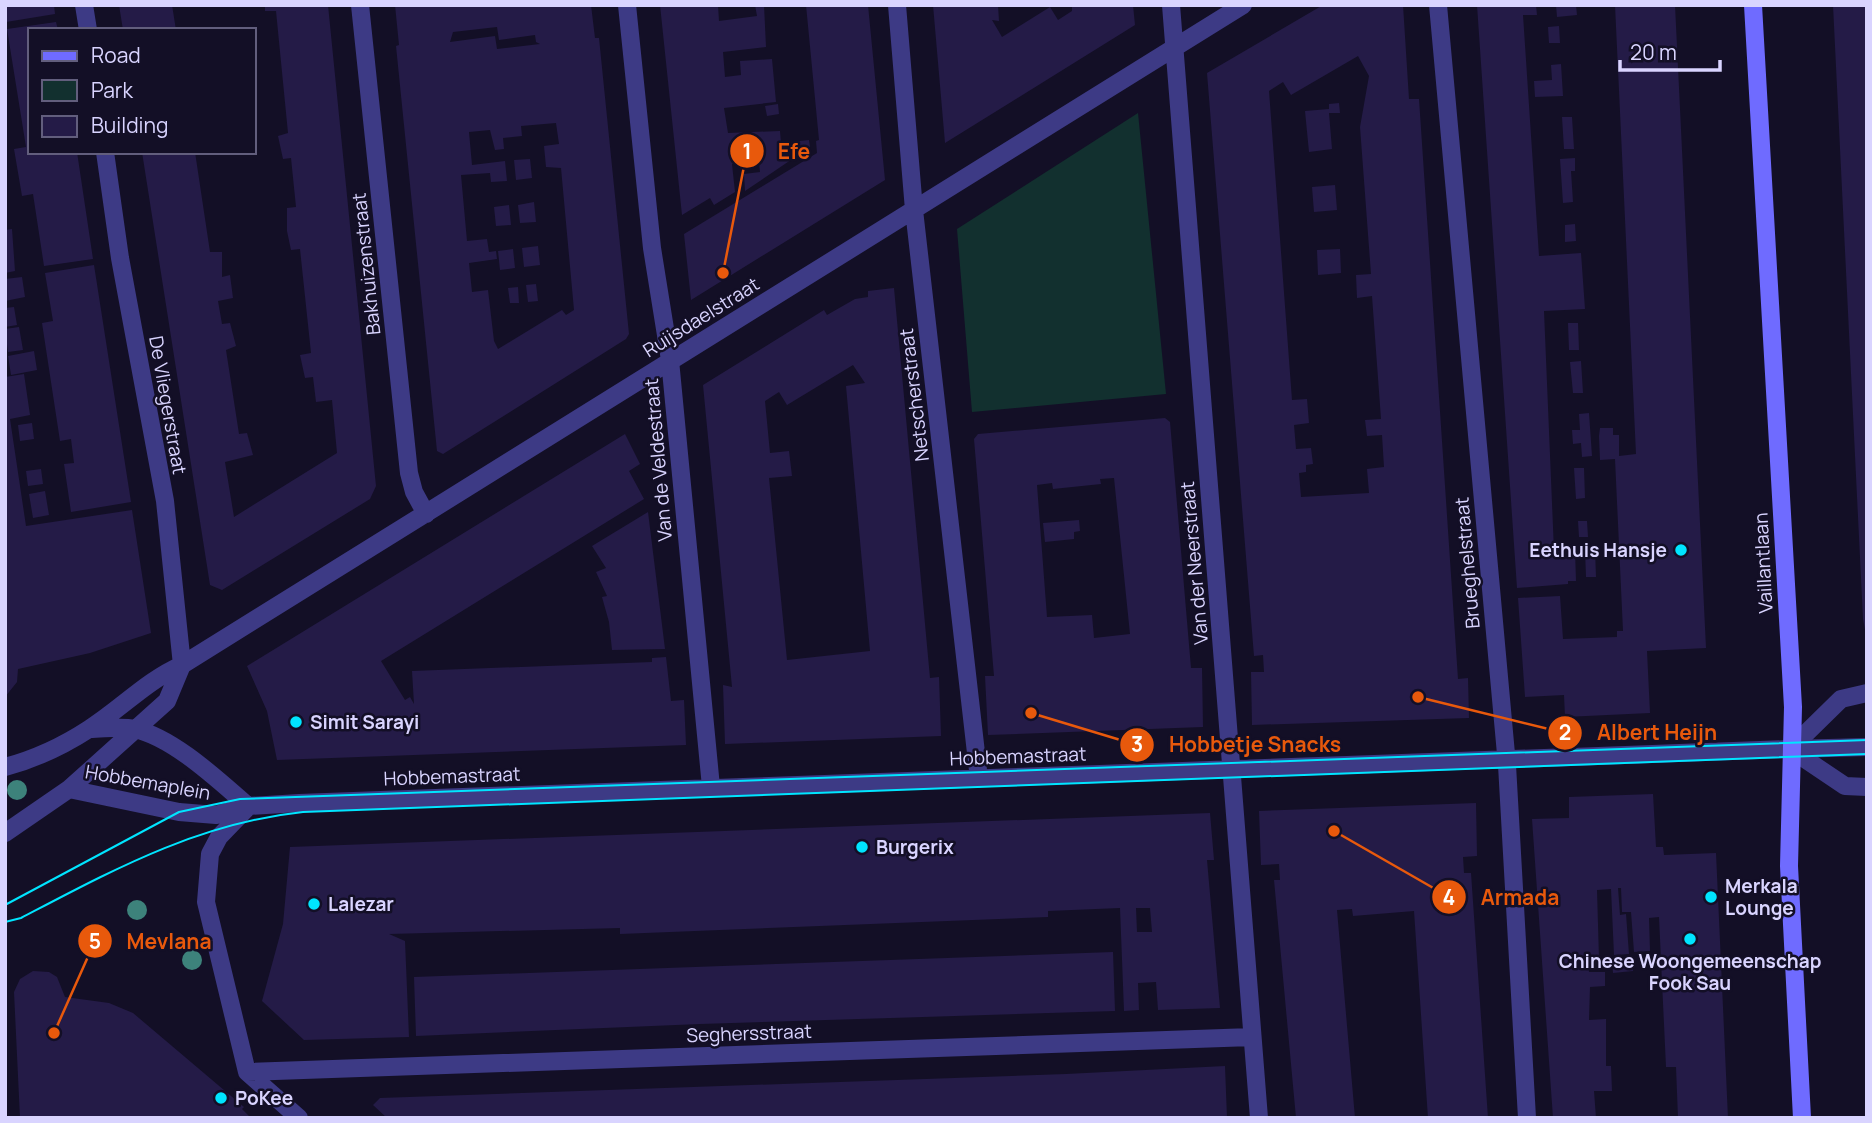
<svg xmlns="http://www.w3.org/2000/svg" width="1872" height="1123" font-family="Manrope,sans-serif">
<style>
.park{fill:#12302f}
.building{fill:#241b47;fill-rule:evenodd}
.lines{fill:none;stroke-linecap:round;stroke-linejoin:round}
.lane{stroke:#3d3a85;stroke-width:18}
.street{stroke:#3d3a85;stroke-width:18}
.secondary{stroke:#6f6bff;stroke-width:18}
.tram{stroke:#00e5ff;stroke-width:2}
.tree{fill:#3d827b}
.poi-dot{fill:#00e5ff;stroke:#130f26;stroke-width:2.5}
.labels{text-anchor:middle;stroke-width:5;stroke-linejoin:round;paint-order:stroke}
.street-label{font-size:19px;fill:#d9d4ff;stroke:#130f26}
.poi-label{font-size:19px;font-weight:bold;fill:#d9d4ff;stroke:#130f26;text-anchor:start}
.leader{fill:none;stroke:#e8590c;stroke-width:2.5}
.callout-dot{fill:#e8590c;stroke:#130f26;stroke-width:2.5}
.mark-label{font-size:21px;text-anchor:middle;font-weight:bold;fill:#fff}
.callout-label{font-size:21px;text-anchor:middle;font-weight:bold;fill:#e8590c;stroke:#130f26;stroke-width:5;stroke-linejoin:round;paint-order:stroke}
</style>
<rect width="100%" height="100%" fill="#130f26"/>
<path class="park" d="M 1138,113 L 1166,394 L 972,412 L 957,229 Z"/>
<path class="building" d="M 5,5 L 54,5 L 55,14 L 6,22 Z
M 119,5 L 172,5 L 176,30 L 123,30 Z
M 265,5 L 328,5 L 376,486 L 370,499 L 222,590 L 210,585 L 142,152 L 195,152 L 210,252 L 222,252 L 222,277 L 230,275 L 233,298 L 218,301 L 222,324 L 230,323 L 236,346 L 226,350 L 239,434 L 247,433 L 253,455 L 225,462 L 234,517 L 337,453 L 332,400 L 316,402 L 313,377 L 305,378 L 300,355 L 311,353 L 300,249 L 291,250 L 287,231 L 287,208 L 296,207 L 291,158 L 283,159 L 278,136 L 288,133 L 276,11 L 265,11 Z
M 395,5 L 591,5 L 595,38 L 599,38 L 629,334 L 626,339 L 443,454 L 437,451 L 396,46 L 399,45 ZM 497,27 L 499,40 L 535,35 L 536,42 L 540,44 L 497,49 L 495,36 L 450,42 L 453,32 ZM 556,123 L 559,144 L 544,146 L 546,167 L 561,168 L 574,310 L 566,315 L 562,310 L 498,349 L 494,341 L 488,290 L 472,292 L 469,263 L 497,259 L 496,251 L 489,252 L 487,239 L 467,241 L 461,175 L 490,173 L 491,182 L 507,181 L 505,161 L 472,165 L 469,132 L 490,130 L 495,150 L 504,149 L 503,138 L 522,136 L 521,126 Z
M 660,5 L 718,5 L 719,21 L 757,16 L 755,5 L 764,5 L 766,47 L 723,52 L 725,77 L 741,75 L 740,61 L 772,59 L 776,102 L 724,108 L 728,133 L 780,131 L 781,143 L 809,140 L 810,147 L 745,191 L 744,174 L 760,172 L 759,162 L 732,164 L 735,192 L 714,205 L 710,198 L 682,215 Z
M 806,5 L 868,5 L 885,180 L 691,300 L 684,234 L 817,153 L 816,141 L 819,140 Z
M 933,5 L 998,5 L 999,21 L 992,20 L 1002,37 L 1050,7 L 1058,20 L 1072,11 L 1072,5 L 1133,5 L 1135,25 L 945,143 Z
M 1323,5 L 1403,5 L 1409,99 L 1419,99 L 1458,679 L 1468,678 L 1469,718 L 1252,725 L 1251,672 L 1264,672 L 1263,655 L 1254,656 L 1207,73 ZM 1358,56 L 1369,76 L 1360,127 L 1371,274 L 1356,275 L 1357,298 L 1372,296 L 1381,419 L 1365,420 L 1367,436 L 1382,435 L 1384,467 L 1367,469 L 1369,493 L 1301,497 L 1299,473 L 1306,472 L 1306,465 L 1313,464 L 1311,448 L 1296,449 L 1294,425 L 1309,423 L 1307,399 L 1292,400 L 1269,91 L 1283,82 L 1291,95 Z
M 1477,5 L 1536,5 L 1537,15 L 1523,15 L 1539,256 L 1581,253 L 1585,309 L 1544,311 L 1554,551 L 1575,550 L 1576,581 L 1568,581 L 1568,584 L 1517,588 Z
M 1556,5 L 1576,5 L 1577,15 L 1557,17 Z
M 1615,5 L 1675,5 L 1706,648 L 1647,651 L 1650,713 L 1565,717 L 1564,695 L 1525,697 L 1518,598 L 1560,596 L 1563,639 L 1617,637 L 1617,631 L 1623,631 L 1615,459 L 1600,460 L 1599,436 L 1600,428 L 1613,428 L 1613,435 L 1619,435 L 1619,456 L 1636,454 Z
M 1833,5 L 1867,5 L 1867,640 L 1863,619 Z
M 56,22 L 58,30 L 30,30 L 30,152 L 77,152 L 93,259 L 44,266 L 33,194 L 22,196 L 14,149 L 26,147 L 7,29 Z
M 1559,26 L 1560,43 L 1549,43 L 1548,27 Z
M 1561,64 L 1563,96 L 1535,97 L 1534,81 L 1552,80 L 1551,65 Z
M 1339,103 L 1340,113 L 1329,113 L 1332,149 L 1309,152 L 1305,111 L 1329,109 L 1329,104 Z
M 778,104 L 779,114 L 767,116 L 765,106 Z
M 1562,117 L 1572,117 L 1574,149 L 1564,149 Z
M 1575,158 L 1575,171 L 1571,171 L 1573,202 L 1563,203 L 1560,159 Z
M 530,159 L 532,178 L 516,180 L 514,160 Z
M 1335,185 L 1337,210 L 1314,212 L 1312,187 Z
M 534,202 L 536,222 L 520,223 L 518,205 Z
M 509,205 L 511,225 L 496,226 L 494,207 Z
M 1575,224 L 1576,241 L 1565,242 L 1565,225 Z
M 12,229 L 15,271 L 5,273 L 5,230 Z
M 538,246 L 540,265 L 524,267 L 522,248 Z
M 513,249 L 515,268 L 500,270 L 498,251 Z
M 1340,249 L 1341,273 L 1318,275 L 1317,250 Z
M 94,265 L 131,502 L 71,512 L 64,464 L 74,463 L 71,439 L 60,441 L 42,323 L 53,321 L 45,273 Z
M 22,277 L 25,297 L 5,301 L 5,279 Z
M 536,284 L 538,301 L 528,302 L 526,285 Z
M 518,287 L 519,303 L 510,303 L 508,288 Z
M 894,288 L 930,678 L 939,677 L 941,736 L 725,744 L 723,685 L 732,687 L 703,385 L 824,310 L 827,315 L 855,299 L 868,297 L 868,291 ZM 853,365 L 865,383 L 846,386 L 870,651 L 787,660 L 769,478 L 792,476 L 789,451 L 770,453 L 765,401 L 779,392 L 787,405 Z
M 14,307 L 17,325 L 5,327 L 5,308 Z
M 1568,323 L 1578,323 L 1579,350 L 1569,350 Z
M 19,327 L 23,350 L 8,352 L 5,329 Z
M 34,351 L 37,370 L 11,375 L 8,356 Z
M 1581,361 L 1583,393 L 1573,393 L 1570,362 Z
M 24,374 L 30,415 L 10,419 L 26,526 L 132,510 L 151,633 L 90,653 L 18,669 L 17,682 L 5,697 L 5,377 Z
M 1589,413 L 1592,456 L 1582,457 L 1581,443 L 1573,444 L 1572,430 L 1580,430 L 1579,414 Z
M 1165,418 L 1170,422 L 1191,668 L 1202,668 L 1203,727 L 988,735 L 985,676 L 994,676 L 974,439 L 978,434 ZM 1114,478 L 1130,634 L 1094,638 L 1092,615 L 1047,617 L 1037,485 L 1052,483 L 1053,489 L 1101,484 L 1100,479 Z
M 32,423 L 34,439 L 20,441 L 18,425 Z
M 625,434 L 640,464 L 629,471 L 644,499 L 381,661 L 405,700 L 410,697 L 414,704 L 412,671 L 652,662 L 652,658 L 666,657 L 671,701 L 684,700 L 686,745 L 277,760 L 267,711 L 247,666 Z
M 1574,468 L 1584,468 L 1585,498 L 1576,499 Z
M 41,469 L 43,484 L 28,486 L 26,471 Z
M 45,491 L 49,515 L 33,518 L 29,494 Z
M 648,512 L 665,649 L 612,650 L 609,622 L 602,597 L 607,596 L 596,572 L 606,568 L 592,546 Z
M 1079,520 L 1080,531 L 1074,532 L 1074,539 L 1045,542 L 1043,523 Z
M 1578,521 L 1587,521 L 1588,537 L 1579,537 Z
M 1595,549 L 1596,577 L 1586,577 L 1585,550 Z
M 1653,794 L 1656,847 L 1663,847 L 1664,855 L 1716,853 L 1728,1118 L 1678,1118 L 1676,1067 L 1666,1067 L 1659,917 L 1649,918 L 1650,951 L 1634,952 L 1631,912 L 1622,912 L 1621,888 L 1618,888 L 1620,915 L 1626,914 L 1629,954 L 1614,955 L 1611,889 L 1597,890 L 1599,959 L 1588,960 L 1589,972 L 1605,972 L 1605,986 L 1590,987 L 1589,1020 L 1606,1019 L 1606,1066 L 1611,1066 L 1612,1091 L 1594,1091 L 1596,1118 L 1553,1118 L 1532,819 L 1569,818 L 1569,797 Z
M 1476,803 L 1477,856 L 1463,857 L 1464,873 L 1471,873 L 1488,1118 L 1428,1118 L 1414,911 L 1353,916 L 1352,909 L 1337,910 L 1355,1118 L 1296,1118 L 1274,880 L 1280,880 L 1279,864 L 1261,865 L 1259,811 Z
M 1210,813 L 1214,860 L 1207,860 L 1220,1008 L 1158,1010 L 1156,982 L 1138,983 L 1139,1010 L 1124,1011 L 1120,908 L 1048,911 L 1048,917 L 620,934 L 620,928 L 389,934 L 405,941 L 409,1037 L 304,1040 L 262,1001 L 283,924 L 290,847 ZM 1136,908 L 1150,908 L 1152,932 L 1137,932 Z
M 1113,952 L 1115,1011 L 700,1024 L 416,1036 L 414,977 Z
M 1632,959 L 1633,971 L 1613,973 L 1612,960 Z
M 33,971 L 49,972 L 57,977 L 65,997 L 109,1003 L 133,1013 L 244,1107 L 242,1109 L 251,1118 L 20,1118 L 14,992 L 20,979 Z
M 1225,1066 L 1227,1118 L 387,1118 L 373,1105 L 380,1098 L 1066,1074 Z"/>
<g class="lines">
<path class="lane" d="M 1790,749 L 1867,747"/>
<path class="street" d="M 84,5 L 88,30
M 360,5 L 409,473 L 414,492 L 426,514
M 627,5 L 652,248 L 670,360 L 711,787
M 897,5 L 914,210 L 979,779
M 1171,5 L 1259,1118
M 1438,5 L 1507,765 L 1527,1118
M 90,729 C 104,729 121,726 134,729 C 173,737 219,781 248,806
M 1790,749 L 1841,699 L 1867,693
M 1790,749 L 1845,786 L 1867,787
M 5,767 C 35,759 63,746 89,729 C 122,708 146,681 182,665 L 1243,5
M 69,789 L 179,812 L 216,815 L 248,806 L 299,803 L 1790,749
M 246,809 L 219,837 L 210,854 L 206,902 L 247,1072 L 299,1118
M 5,833 L 69,789 L 167,701 L 182,665 L 165,501 L 120,258 L 105,152
M 247,1072 L 1252,1037"/>
<path class="secondary" d="M 1753,5 L 1793,707 L 1789,866 L 1802,1118"/>
<path class="tram" d="M 5,905 L 179,812 L 240,799 L 1867,740
M 5,922 L 21,918 C 113,870 198,823 303,812 L 1867,754"/>
</g>
<g class="tree">
<circle cx="17" cy="790" r="10"/>
<circle cx="137" cy="910" r="10"/>
<circle cx="192" cy="960" r="10"/>
</g>
<g class="poi-dot">
<circle cx="1681" cy="550" r="7"/>
<circle cx="296" cy="722" r="7"/>
<circle cx="862" cy="847" r="7"/>
<circle cx="1711" cy="897" r="7"/>
<circle cx="314" cy="904" r="7"/>
<circle cx="1690" cy="939" r="7"/>
<circle cx="221" cy="1098" r="7"/>
</g>
<g class="labels">
<g class="street-label">
<text transform="translate(366 264) rotate(-96)" y="7">Bakhuizenstraat</text>
<text transform="translate(701 317) rotate(-32)" y="7">Ruijsdaelstraat</text>
<text transform="translate(914 395) rotate(-97)" y="7">Netscherstraat</text>
<text transform="translate(168 405) rotate(80)" y="7">De Vliegerstraat</text>
<text transform="translate(658 460) rotate(-95)" y="7">Van de Veldestraat</text>
<text transform="translate(1194 563) rotate(-95)" y="7">Van der Neerstraat</text>
<text transform="translate(1467 563) rotate(-95)" y="7">Brueghelstraat</text>
<text transform="translate(1763 563) rotate(-93)" y="7">Vaillantlaan</text>
<text transform="translate(1018 756) rotate(-2)" y="7">Hobbemastraat</text>
<text transform="translate(452 776) rotate(-2)" y="7">Hobbemastraat</text>
<text transform="translate(148 782) rotate(10)" y="7">Hobbemaplein</text>
<text transform="translate(749 1033) rotate(-2)" y="7">Seghersstraat</text>
</g>
<g class="poi-label">
<text x="1667" y="557" text-anchor="end">Eethuis Hansje</text>
<text x="310" y="729">Simit Sarayi</text>
<text x="876" y="854">Burgerix</text>
<text x="1725" y="893">Merkala<tspan x="1725" dy="22">Lounge</tspan></text>
<text x="328" y="911">Lalezar</text>
<text x="1690" y="968" text-anchor="middle">Chinese Woongemeenschap<tspan x="1690" dy="22">Fook Sau</tspan></text>
<text x="235" y="1105">PoKee</text>
</g>
</g>
<path class="leader" d="M723 273L747 151M1418 697L1565 733M1031 713L1137 745M1334 831L1449 897M54 1033L95 941"/>
<g class="callout-dot">
<circle cx="723" cy="273" r="7"/>
<circle cx="1418" cy="697" r="7"/>
<circle cx="1031" cy="713" r="7"/>
<circle cx="1334" cy="831" r="7"/>
<circle cx="54" cy="1033" r="7"/>
<circle cx="747" cy="151" r="18"/>
<circle cx="1565" cy="733" r="18"/>
<circle cx="1137" cy="745" r="18"/>
<circle cx="1449" cy="897" r="18"/>
<circle cx="95" cy="941" r="18"/>
</g>
<g class="mark-label">
<text x="747" y="159">1</text>
<text x="1565" y="740">2</text>
<text x="1137" y="752">3</text>
<text x="1449" y="905">4</text>
<text x="95" y="949">5</text>
</g>
<g class="callout-label">
<text x="794" y="159">Efe</text>
<text x="1657" y="740">Albert Heijn</text>
<text x="1255" y="752">Hobbetje Snacks</text>
<text x="1520" y="905">Armada</text>
<text x="169" y="949">Mevlana</text>
</g>
<rect width="1872" height="1123" fill="none" stroke="#d9d4ff" stroke-width="14"/>
<rect x="28" y="28" width="228" height="126" fill="#130f26" stroke="#625e7d" stroke-width="2"/>
<rect x="42" y="51" width="35" height="10" fill="#6f6bff" stroke="#625e7d" stroke-width="2"/>
<text x="91" y="63" font-size="21" fill="#d9d4ff">Road</text>
<rect x="42" y="80" width="35" height="21" fill="#12302f" stroke="#625e7d" stroke-width="2"/>
<text x="91" y="98" font-size="21" fill="#d9d4ff">Park</text>
<rect x="42" y="116" width="35" height="21" fill="#241b47" stroke="#625e7d" stroke-width="2"/>
<text x="91" y="133" font-size="21" fill="#d9d4ff">Building</text>
<path d="M1620 60v10h100v-10" fill="none" stroke="#d9d4ff" stroke-width="3.5"/>
<text x="1630" y="60" font-size="21" fill="#d9d4ff" stroke="#130f26" stroke-width="5" paint-order="stroke">20 m</text>
</svg>
